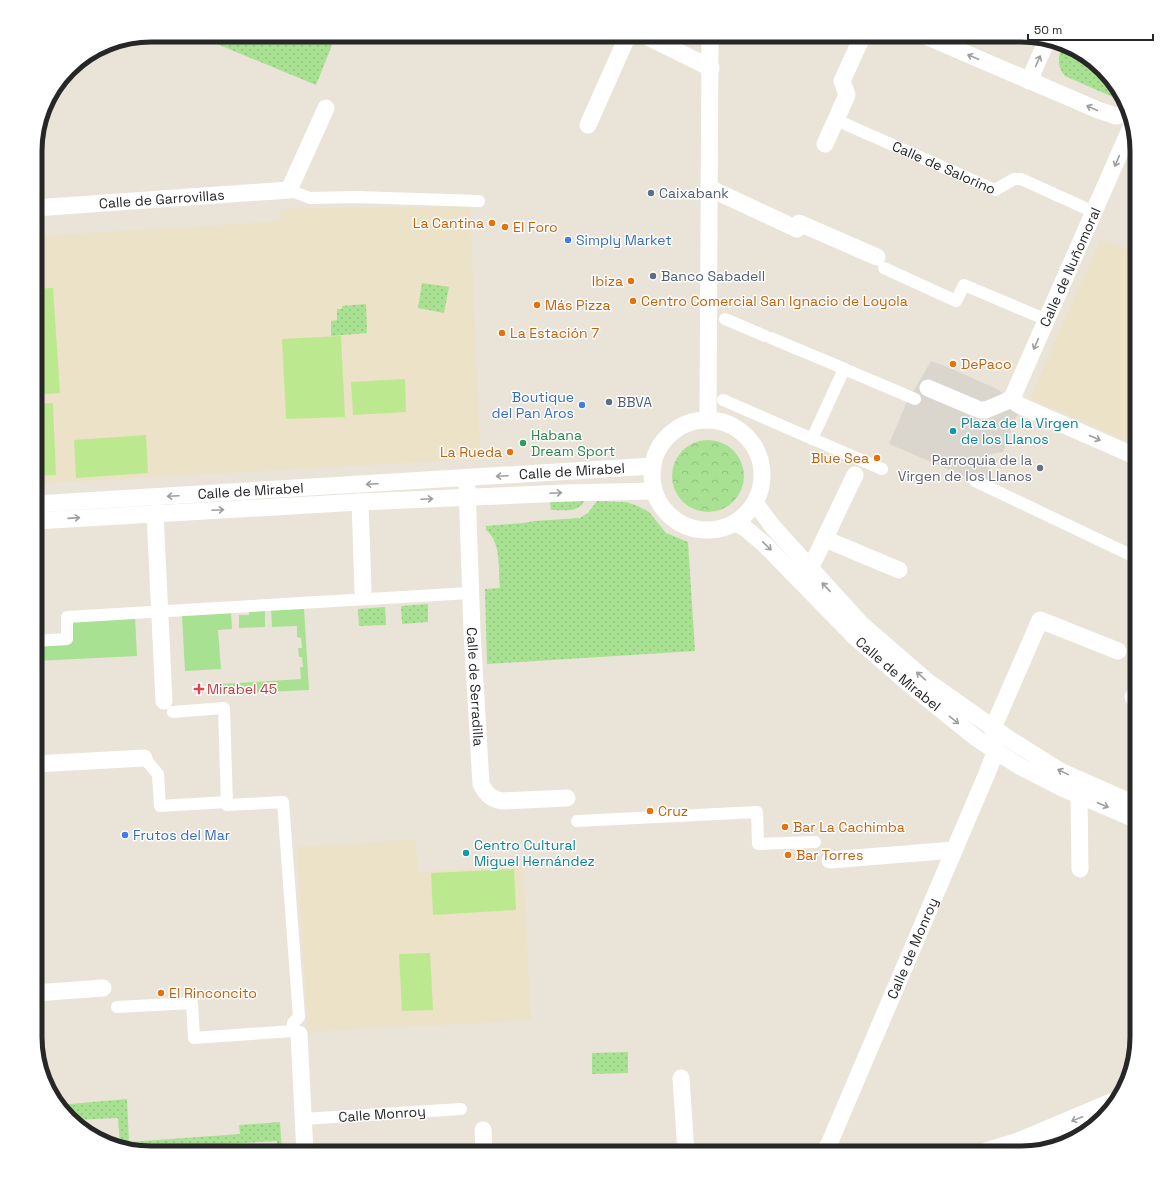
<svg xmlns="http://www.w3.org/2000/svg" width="1172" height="1188" font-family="'Space Grotesk',sans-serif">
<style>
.education{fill:#ece2c7}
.grass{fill:#a9e193}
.forest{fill:url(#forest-crowns)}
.park{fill:url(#park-dots)}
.pitch{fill:#bce98f}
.plaza{fill:#dad6ce}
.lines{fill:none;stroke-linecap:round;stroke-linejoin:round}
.pedestrian{stroke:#fff;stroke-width:12}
.minor{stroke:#fff;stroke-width:17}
.secondary{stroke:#fff;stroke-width:22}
.oneway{stroke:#9e9e9e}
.service-dot{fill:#5c6f8a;stroke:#fff;stroke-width:1.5}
.food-dot{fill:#e8710a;stroke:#fff;stroke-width:1.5}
.shop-dot{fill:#3f7fe0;stroke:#fff;stroke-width:1.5}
.culture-dot{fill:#0f9aa8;stroke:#fff;stroke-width:1.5}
.leisure-dot{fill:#2e9e5b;stroke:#fff;stroke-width:1.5}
.worship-dot{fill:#6b7280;stroke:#fff;stroke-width:1.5}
.health-dot{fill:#e0444e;stroke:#fff;stroke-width:1.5}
.labels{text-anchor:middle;stroke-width:3;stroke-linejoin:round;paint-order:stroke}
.street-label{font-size:14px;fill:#272727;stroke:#fff}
.service-label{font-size:14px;fill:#4e5e75;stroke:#fff;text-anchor:start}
.food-label{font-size:14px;fill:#c56008;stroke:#fff;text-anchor:start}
.shop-label{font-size:14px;fill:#366cbe;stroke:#fff;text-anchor:start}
.culture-label{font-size:14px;fill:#0d838f;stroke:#fff;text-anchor:start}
.leisure-label{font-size:14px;fill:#27864d;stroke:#fff;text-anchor:start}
.worship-label{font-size:14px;fill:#5b616d;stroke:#fff;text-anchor:end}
.health-label{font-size:14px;fill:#be3a42;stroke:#fff;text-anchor:start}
.rim{fill:none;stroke:#272727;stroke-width:5}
</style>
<defs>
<pattern id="forest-crowns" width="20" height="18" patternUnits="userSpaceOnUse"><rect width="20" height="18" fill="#a9e193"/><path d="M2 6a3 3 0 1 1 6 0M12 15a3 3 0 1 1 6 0" fill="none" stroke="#91c17f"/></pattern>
<pattern id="park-dots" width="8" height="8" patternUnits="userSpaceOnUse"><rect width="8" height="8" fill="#a9e193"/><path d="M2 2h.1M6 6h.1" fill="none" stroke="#91c17f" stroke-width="1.8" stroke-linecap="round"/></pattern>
</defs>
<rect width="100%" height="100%" fill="#eae3d8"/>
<path class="education" d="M 470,206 L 480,452 L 460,453 L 455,460 L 35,484 L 35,236 L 271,222 L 281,220 L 280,209 Z
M 1101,239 L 1137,254 L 1137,445 L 1030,398 Z
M 415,839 L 418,872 L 523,866 L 531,1020 L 308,1032 L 297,847 Z"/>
<path class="grass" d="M 304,609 L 309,690 L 222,694 L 222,684 L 301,679 L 300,667 L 303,667 L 302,657 L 299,657 L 298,648 L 302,648 L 301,638 L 297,637 L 297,626 L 272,627 L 271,610 Z
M 265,610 L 265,627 L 239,628 L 239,615 L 249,615 L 249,611 Z
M 231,613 L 232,629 L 218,630 L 221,669 L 185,671 L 182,615 Z
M 135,617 L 137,656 L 35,661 L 35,643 L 71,641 L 70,620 Z"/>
<path class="forest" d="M672 476a36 36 0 1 1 72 0a36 36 0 1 1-72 0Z"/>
<path class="park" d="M 202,35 L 336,35 L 316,85 L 200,37 Z
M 1063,45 L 1073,47 L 1108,75 L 1122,96 L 1120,98 L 1115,98 L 1065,76 C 1056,66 1058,55 1063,45 Z
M 422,283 L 449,287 L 444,313 L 418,308 Z
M 366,304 L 367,333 L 331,336 L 331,321 L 337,320 L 337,309 L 342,309 L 342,306 Z
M 584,501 C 580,513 561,510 551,510 L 550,502 Z
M 597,501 L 626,502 L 638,506 L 649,512 L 666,533 L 688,542 L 695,651 L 487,664 L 485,589 L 500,588 C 498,569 502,543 486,530 L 486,526 L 523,523 L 535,521 L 580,518 L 588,513 Z
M 428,604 L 428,622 L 402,624 L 401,606 Z
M 385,607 L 386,625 L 359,626 L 358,609 Z
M 628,1052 L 628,1073 L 592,1074 L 592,1053 Z
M 127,1099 L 129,1142 L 240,1134 L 239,1125 L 280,1122 L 282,1153 L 278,1153 L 277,1141 L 135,1149 L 120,1146 L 118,1118 L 73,1120 L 64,1113 L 58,1105 Z"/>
<path class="pitch" d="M 53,288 L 60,393 L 35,395 L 35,289 Z
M 341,336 L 345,417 L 286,419 L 282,339 Z
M 405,379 L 406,412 L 353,415 L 351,382 Z
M 53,403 L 56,475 L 35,476 L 35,404 Z
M 146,435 L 148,473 L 76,478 L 74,440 Z
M 514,869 L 516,910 L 433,915 L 431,873 Z
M 430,953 L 433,1010 L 402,1011 L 399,954 Z"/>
<path class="plaza" d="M 931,361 L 945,366 L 999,390 L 1020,413 L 1016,417 L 1003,452 L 990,454 L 985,464 L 991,471 L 985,485 L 889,444 L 906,404 Z"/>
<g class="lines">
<g class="pedestrian">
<path id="s1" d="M 836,120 L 995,190 L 1014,179 L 1021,179 L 1094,212"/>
<path d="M 289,190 L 310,198 L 356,197 L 479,201"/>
<path d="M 884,268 L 956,301 L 964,285 L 1047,320"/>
<path d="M 725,319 L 765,336"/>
<path d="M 771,338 L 845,369"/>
<path d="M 849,371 L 915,399"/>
<path d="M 723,400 L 882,469"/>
<path d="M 812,439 L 844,369"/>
<path d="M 975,481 L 1137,558"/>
<path d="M 35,641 L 67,639 L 67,617 L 470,593"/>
<path d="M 144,758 L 158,774 L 160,806 L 227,802"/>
<path d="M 577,821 L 757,812 L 758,844 L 815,842"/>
<path d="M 117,1007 L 192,1003 L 194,1038 L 293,1031 L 293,1023 L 299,1017 L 283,802 L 227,805 L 224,708 L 173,712"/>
<path d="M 303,1119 L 461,1109"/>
</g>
<g class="minor">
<path d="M 644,35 L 711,68"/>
<path d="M 923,35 L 1098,110 L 1116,116 L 1130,113"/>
<path d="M 1029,81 L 1047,40"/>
<path d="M 588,125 L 628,35"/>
<path d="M 1132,125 L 1013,396 L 1016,403 L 1021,406 L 1137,457"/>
<path d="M 825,144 L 847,95 L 842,81 L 863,35"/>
<path d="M 709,188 L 797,229 L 799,223 L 877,257"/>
<path id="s2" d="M 35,208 L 289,190 L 326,108"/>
<path d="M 928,388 L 980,410 L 986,410 L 1014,398"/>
<path d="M 708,419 L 710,35"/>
<circle cx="707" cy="475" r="55"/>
<path id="s3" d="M 467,486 L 472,631 L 481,784 C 486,794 491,799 502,801 L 567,798"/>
<path d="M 360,502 L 363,591"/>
<path id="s4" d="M 35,504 L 653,466"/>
<path d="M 756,504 L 773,527 L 862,625 L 928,682 L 1009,739 L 1060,771 L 1137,805"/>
<path d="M 155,513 L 164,701"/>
<path d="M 35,521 L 360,502 L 565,493 L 654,491"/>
<path id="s5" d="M 735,523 L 745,528 L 764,544 L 855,637 L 908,683 L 976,738 L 1019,766 L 1062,788 L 1137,820"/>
<path d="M 825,539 L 899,570"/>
<path d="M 808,578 L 810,569 L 855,475"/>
<path d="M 1133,697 L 1137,699"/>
<path d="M 35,764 L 144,758"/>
<path d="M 1079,795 L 1080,869"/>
<path d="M 830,860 L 954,850"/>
<path d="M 35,993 L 103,988"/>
<path d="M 299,1034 L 305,1153"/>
<path d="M 681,1078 L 686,1153"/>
<path d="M 483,1130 L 484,1153"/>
<path id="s6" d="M 824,1153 L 829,1144 L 988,771 L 995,752 L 993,728 L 1040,620 L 1118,651"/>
</g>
<path class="secondary" d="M 988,1153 L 1020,1143 L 1113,1104"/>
</g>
<defs><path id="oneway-shaft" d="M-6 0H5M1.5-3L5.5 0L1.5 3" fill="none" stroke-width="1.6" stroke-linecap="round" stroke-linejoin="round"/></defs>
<g class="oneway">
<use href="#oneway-shaft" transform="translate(973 57) rotate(-157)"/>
<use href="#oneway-shaft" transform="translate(1038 61) rotate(-66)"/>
<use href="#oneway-shaft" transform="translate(1092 108) rotate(-156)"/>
<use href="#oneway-shaft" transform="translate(1117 161) rotate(113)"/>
<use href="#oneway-shaft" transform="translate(1036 344) rotate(114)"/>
<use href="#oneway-shaft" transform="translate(1095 438) rotate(24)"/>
<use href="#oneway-shaft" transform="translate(502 476) rotate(177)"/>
<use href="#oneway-shaft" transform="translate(372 484) rotate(177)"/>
<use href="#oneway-shaft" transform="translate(556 493) rotate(-3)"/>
<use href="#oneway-shaft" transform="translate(173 496) rotate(177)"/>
<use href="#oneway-shaft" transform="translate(427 499) rotate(-3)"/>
<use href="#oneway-shaft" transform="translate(218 510) rotate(-3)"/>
<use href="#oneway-shaft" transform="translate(74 518) rotate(-4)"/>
<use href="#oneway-shaft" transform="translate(767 546) rotate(44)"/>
<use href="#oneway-shaft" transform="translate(826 587) rotate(-133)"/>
<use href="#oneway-shaft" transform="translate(921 676) rotate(-139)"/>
<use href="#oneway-shaft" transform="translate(954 720) rotate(39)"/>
<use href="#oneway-shaft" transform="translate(1063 772) rotate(-154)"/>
<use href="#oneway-shaft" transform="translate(1103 805) rotate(23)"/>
<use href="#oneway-shaft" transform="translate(1077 1119) rotate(158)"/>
</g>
<g class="service-dot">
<circle cx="651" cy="193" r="4"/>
<circle cx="653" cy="276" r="4"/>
<circle cx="609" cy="402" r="4"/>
</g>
<g class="food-dot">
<circle cx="492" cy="223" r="4"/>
<circle cx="505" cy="227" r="4"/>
<circle cx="631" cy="281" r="4"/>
<circle cx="633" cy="301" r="4"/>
<circle cx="537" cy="305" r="4"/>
<circle cx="502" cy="333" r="4"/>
<circle cx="953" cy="364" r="4"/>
<circle cx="510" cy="452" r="4"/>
<circle cx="877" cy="458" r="4"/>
<circle cx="650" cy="811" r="4"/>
<circle cx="785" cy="827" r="4"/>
<circle cx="788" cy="855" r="4"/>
<circle cx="161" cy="993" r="4"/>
</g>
<g class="shop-dot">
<circle cx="568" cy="240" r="4"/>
<circle cx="582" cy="405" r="4"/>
<circle cx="125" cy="835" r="4"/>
</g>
<g class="culture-dot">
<circle cx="953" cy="431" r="4"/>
<circle cx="466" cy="853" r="4"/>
</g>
<circle class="leisure-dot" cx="523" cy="443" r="4"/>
<circle class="worship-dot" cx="1040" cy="468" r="4"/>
<path class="health-dot" d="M197 683h4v4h4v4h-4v4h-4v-4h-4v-4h4z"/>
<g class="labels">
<g class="street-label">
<text dy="5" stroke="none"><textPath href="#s1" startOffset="118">Calle de Salorino</textPath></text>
<text dy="5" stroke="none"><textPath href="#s2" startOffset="127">Calle de Garrovillas</textPath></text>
<text transform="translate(1070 267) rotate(-66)" y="5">Calle de Nuñomoral</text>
<text dy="5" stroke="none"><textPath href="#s4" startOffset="538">Calle de Mirabel</textPath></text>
<text dy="5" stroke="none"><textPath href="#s4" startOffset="216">Calle de Mirabel</textPath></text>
<text dy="5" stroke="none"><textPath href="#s5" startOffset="223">Calle de Mirabel</textPath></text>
<text dy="5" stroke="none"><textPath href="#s3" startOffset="201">Calle de Serradilla</textPath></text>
<text dy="5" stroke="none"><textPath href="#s6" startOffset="223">Calle de Monroy</textPath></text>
<text transform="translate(382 1114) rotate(-4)" y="5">Calle Monroy</text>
</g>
<g class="service-label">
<text x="659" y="198">Caixabank</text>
<text x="661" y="281">Banco Sabadell</text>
<text x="617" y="407">BBVA</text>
</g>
<g class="food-label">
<text x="484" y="228" text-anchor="end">La Cantina</text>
<text x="513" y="232">El Foro</text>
<text x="623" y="286" text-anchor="end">Ibiza</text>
<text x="641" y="306">Centro Comercial San Ignacio de Loyola</text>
<text x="545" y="310">Más Pizza</text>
<text x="510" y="338">La Estación 7</text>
<text x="961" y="369">DePaco</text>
<text x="502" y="457" text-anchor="end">La Rueda</text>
<text x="869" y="463" text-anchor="end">Blue Sea</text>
<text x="658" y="816">Cruz</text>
<text x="793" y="832">Bar La Cachimba</text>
<text x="796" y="860">Bar Torres</text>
<text x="169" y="998">El Rinconcito</text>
</g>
<g class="shop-label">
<text x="576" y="245">Simply Market</text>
<text x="574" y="402" text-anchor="end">Boutique<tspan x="574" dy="16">del Pan Aros</tspan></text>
<text x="133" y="840">Frutos del Mar</text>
</g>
<g class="culture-label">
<text x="961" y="428">Plaza de la Virgen<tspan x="961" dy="16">de los Llanos</tspan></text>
<text x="474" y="850">Centro Cultural<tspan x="474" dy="16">Miguel Hernández</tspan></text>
</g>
<g class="leisure-label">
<text x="531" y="440">Habana<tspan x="531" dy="16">Dream Sport</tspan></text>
</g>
<g class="worship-label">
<text x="1032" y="465">Parroquia de la<tspan x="1032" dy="16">Virgen de los Llanos</tspan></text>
</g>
<g class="health-label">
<text x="207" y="694">Mirabel 45</text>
</g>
</g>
<path d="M0 0H1172V1188H0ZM151 42H1021A109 109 0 0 1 1130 151V1037A109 109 0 0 1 1021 1146H151A109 109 0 0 1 42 1037V151A109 109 0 0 1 151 42Z" fill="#fff" fill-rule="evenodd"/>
<path class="rim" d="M151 42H1021A109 109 0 0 1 1130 151V1037A109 109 0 0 1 1021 1146H151A109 109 0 0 1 42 1037V151A109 109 0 0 1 151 42Z"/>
<path d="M1028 34v6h125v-6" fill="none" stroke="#272727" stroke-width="2"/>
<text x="1034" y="34" font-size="12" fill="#272727" stroke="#ffffff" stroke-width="3" paint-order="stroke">50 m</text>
</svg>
